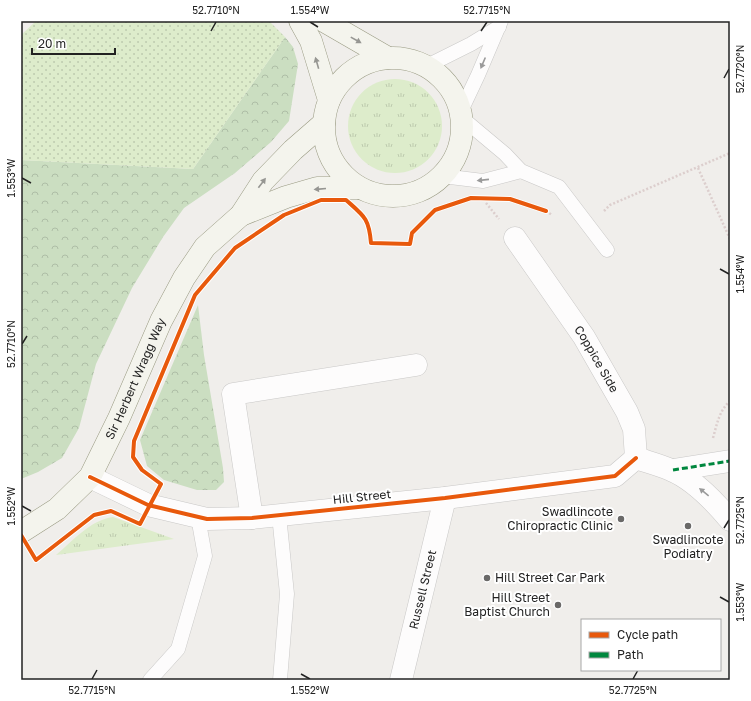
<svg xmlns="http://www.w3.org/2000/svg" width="751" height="701" viewBox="0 0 751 701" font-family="'Golos Text',sans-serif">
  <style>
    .grass { fill: url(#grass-tufts) }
    .forest { fill: url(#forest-crowns) }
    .garden { fill: url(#garden-dots) }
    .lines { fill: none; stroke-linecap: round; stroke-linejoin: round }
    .lane-casing { stroke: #c9c8c7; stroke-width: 15 }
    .street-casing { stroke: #c9c8c7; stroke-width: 23 }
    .secondary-casing { stroke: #999a82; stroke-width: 23 }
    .path { stroke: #dccecd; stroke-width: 2.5; stroke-dasharray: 2 2; stroke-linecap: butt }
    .lane { stroke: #fdfcfc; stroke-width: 14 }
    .street { stroke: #fdfcfc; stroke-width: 22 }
    .secondary { stroke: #f4f4ed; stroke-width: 22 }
    .quiet { stroke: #00873e; stroke-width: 3; stroke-dasharray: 6 3; stroke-linecap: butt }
    .cycleway-casing { stroke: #fff; stroke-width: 6 }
    .cycleway { stroke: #e8590c; stroke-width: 4 }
    .oneway { fill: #969692 }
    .oneway2 { fill: #9a9a9a }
    .ticks { fill: none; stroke: #222; stroke-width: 1.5 }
    .poi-dot { fill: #6a6968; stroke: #fff; stroke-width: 1.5 }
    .labels { text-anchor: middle; stroke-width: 4; stroke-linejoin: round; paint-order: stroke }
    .street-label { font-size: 12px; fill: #222; stroke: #fff }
    .poi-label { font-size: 12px; fill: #222; stroke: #fff; text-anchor: end }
    .neatline { fill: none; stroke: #222; stroke-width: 1.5 }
    .ticks-label { font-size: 10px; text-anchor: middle; fill: #222 }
  </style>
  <defs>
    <pattern id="grass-tufts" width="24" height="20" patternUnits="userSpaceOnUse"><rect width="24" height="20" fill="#ddeccb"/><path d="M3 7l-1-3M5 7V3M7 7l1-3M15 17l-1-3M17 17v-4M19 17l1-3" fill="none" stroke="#bdcaae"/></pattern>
    <pattern id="forest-crowns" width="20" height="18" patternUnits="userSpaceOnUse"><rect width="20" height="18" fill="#cbdec1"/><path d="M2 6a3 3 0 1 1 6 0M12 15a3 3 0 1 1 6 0" fill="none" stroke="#aebea6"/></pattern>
    <pattern id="garden-dots" width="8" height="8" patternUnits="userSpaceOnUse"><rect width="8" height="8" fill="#ddeccb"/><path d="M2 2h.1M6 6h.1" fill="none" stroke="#bdcaae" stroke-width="1.8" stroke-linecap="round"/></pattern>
  </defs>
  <rect width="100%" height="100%" fill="#f0eeeb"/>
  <g class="grass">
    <circle cx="395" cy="126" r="47"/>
    <path d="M 113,517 L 174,539 L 56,555 C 73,541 90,520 113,517 Z"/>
  </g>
  <g class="forest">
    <path d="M 285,37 L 293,47 L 298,64 L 289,121 L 271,142 L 235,173 L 184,208 L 163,237 L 132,288 L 96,364 L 79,428 L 62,458 L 38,472 L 21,479 L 21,160 L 193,169 Z"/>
    <path d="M 198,305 L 204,355 L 223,468 L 224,482 L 216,490 L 197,490 L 164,480 L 147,466 L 140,440 Z"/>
  </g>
  <path class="garden" d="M 36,21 L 269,21 L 285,37 L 193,169 L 21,160 L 21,35 Z"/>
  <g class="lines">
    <g class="lane-casing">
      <g id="lane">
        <path d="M 427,66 L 471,44 L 499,27"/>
        <path d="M 461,111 L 478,75 L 501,21"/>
        <path d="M 462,118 L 505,154 L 521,171 L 559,187 L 607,250"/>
        <path d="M 442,176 L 483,181 L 521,171"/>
        <path d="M 279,515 L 287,594 L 280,680"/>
        <path d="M 150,680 L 178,649 L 205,556 L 198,517"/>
      </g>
    </g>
    <g class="street-casing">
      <g id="street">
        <path id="s1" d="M 515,238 L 584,337 L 627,412 L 634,429 L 636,458 C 648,462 660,465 671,470 C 693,479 715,502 730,520"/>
        <path d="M 673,470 L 730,461"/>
        <path d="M 90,477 L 148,505 L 207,519 L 252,518 L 445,498 L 615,476 L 636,458"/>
        <path d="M 252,518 L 233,394 L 416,365"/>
        <path id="s2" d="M 401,680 L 445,498"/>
      </g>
    </g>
    <g class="secondary-casing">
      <g id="secondary">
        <path d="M 300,21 L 311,41 L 329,100"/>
        <path d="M 324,21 L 388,58"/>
        <circle cx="393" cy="127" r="69"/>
        <path d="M 241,215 L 286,197 L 317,188 L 359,188"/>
        <path id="s3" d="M 21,532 L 57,509 L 90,477 L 119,418 L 161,321 L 184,278 L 205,247 L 241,215 L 263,181 L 293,150 L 324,123"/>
      </g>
    </g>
    <g class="path">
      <path d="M 698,168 L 730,239"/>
      <path d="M 486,203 L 499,219"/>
      <path d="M 546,211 L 552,215"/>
      <path d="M 604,211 L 610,205 L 730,153"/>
      <path d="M 713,438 C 717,424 719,411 730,401"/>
    </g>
    <use href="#lane" class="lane"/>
    <use href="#street" class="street"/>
    <use href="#secondary" class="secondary"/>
    <path class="quiet" d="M 673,470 L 730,461"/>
    <g class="cycleway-casing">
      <g id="cycleway">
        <path d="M 90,477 L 148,505 L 207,519 L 252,518 L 445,498 L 615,476 L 636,458"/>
        <path d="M 21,535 L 36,560 L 94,515 L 111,511 L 140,524 L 161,484 L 142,470 L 133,457 L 134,441 L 195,295 L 235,248 L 284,215 L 321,200 L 346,200 C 364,216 369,218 371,243 L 410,244 L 412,233 L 435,210 L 471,198 L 510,199 L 546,211"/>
      </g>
    </g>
    <use href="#cycleway" class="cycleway"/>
  </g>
  <defs><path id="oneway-solid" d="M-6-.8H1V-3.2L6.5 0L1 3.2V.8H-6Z"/></defs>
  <g class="oneway">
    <use href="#oneway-solid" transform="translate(356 40) rotate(29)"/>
    <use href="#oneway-solid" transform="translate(317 63) rotate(-106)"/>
    <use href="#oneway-solid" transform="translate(262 183) rotate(-53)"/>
    <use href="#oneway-solid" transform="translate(320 189) rotate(175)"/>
  </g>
  <g class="oneway2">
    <use href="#oneway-solid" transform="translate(483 63) rotate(113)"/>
    <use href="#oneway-solid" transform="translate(483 180) rotate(174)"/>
    <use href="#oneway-solid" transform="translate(704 492) rotate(-141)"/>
  </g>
  <path class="ticks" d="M 310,22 L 318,27M 211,31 L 216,22M 481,31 L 487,22M 724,78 L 729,69M 22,178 L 31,183M 720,269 L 729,274M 22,344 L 27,336M 22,506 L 31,511M 724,528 L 729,520M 720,597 L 729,602M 301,674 L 310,679M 92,679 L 97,670M 633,679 L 638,670"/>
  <g class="poi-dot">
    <circle cx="621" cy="519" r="4"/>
    <circle cx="688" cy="526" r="4"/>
    <circle cx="487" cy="578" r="4"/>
    <circle cx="558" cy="605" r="4"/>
  </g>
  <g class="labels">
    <g class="street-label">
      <text dy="4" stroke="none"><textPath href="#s1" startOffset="146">Coppice Side</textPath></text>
      <text dy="4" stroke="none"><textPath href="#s3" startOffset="197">Sir Herbert Wragg Way</textPath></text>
      <text transform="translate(362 497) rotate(-6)" y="4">Hill Street</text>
      <text dy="4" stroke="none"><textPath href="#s2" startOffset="93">Russell Street</textPath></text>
    </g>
    <g class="poi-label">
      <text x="613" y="516">Swadlincote<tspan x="613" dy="14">Chiropractic Clinic</tspan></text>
      <text x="688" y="544" text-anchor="middle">Swadlincote<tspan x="688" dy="14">Podiatry</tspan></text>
      <text x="495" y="582" text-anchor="start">Hill Street Car Park</text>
      <text x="550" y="602">Hill Street<tspan x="550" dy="14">Baptist Church</tspan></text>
    </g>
  </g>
  <rect width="751" height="701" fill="none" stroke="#ffffff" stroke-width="44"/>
  <rect x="581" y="619" width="140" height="52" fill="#ffffff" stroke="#a7a7a7"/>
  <rect x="589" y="632" width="20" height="6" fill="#e8590c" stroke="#a7a7a7"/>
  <text x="617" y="639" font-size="12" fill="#222222">Cycle path</text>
  <rect x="589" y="652" width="20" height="6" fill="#00873e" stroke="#a7a7a7"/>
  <text x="617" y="659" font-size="12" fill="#222222">Path</text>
  <path d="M32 48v6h83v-6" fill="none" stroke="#222222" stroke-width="2"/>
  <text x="38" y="48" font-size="12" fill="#222222" stroke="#ffffff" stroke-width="3" paint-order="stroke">20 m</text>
  <rect x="22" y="22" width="707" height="657" class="neatline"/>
  <g class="ticks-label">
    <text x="216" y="14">52.7710°N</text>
    <text x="310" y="14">1.554°W</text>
    <text x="487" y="14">52.7715°N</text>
    <text transform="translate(740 69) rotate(-90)" y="4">52.7720°N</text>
    <text transform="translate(11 178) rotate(-90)" y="4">1.553°W</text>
    <text transform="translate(740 274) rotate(-90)" y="4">1.554°W</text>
    <text transform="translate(11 344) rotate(-90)" y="4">52.7710°N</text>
    <text transform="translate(11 506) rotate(-90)" y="4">1.552°W</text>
    <text transform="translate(740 520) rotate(-90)" y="4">52.7725°N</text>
    <text transform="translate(740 602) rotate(-90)" y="4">1.553°W</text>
    <text x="92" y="694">52.7715°N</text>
    <text x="310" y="694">1.552°W</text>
    <text x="633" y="694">52.7725°N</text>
  </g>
</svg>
